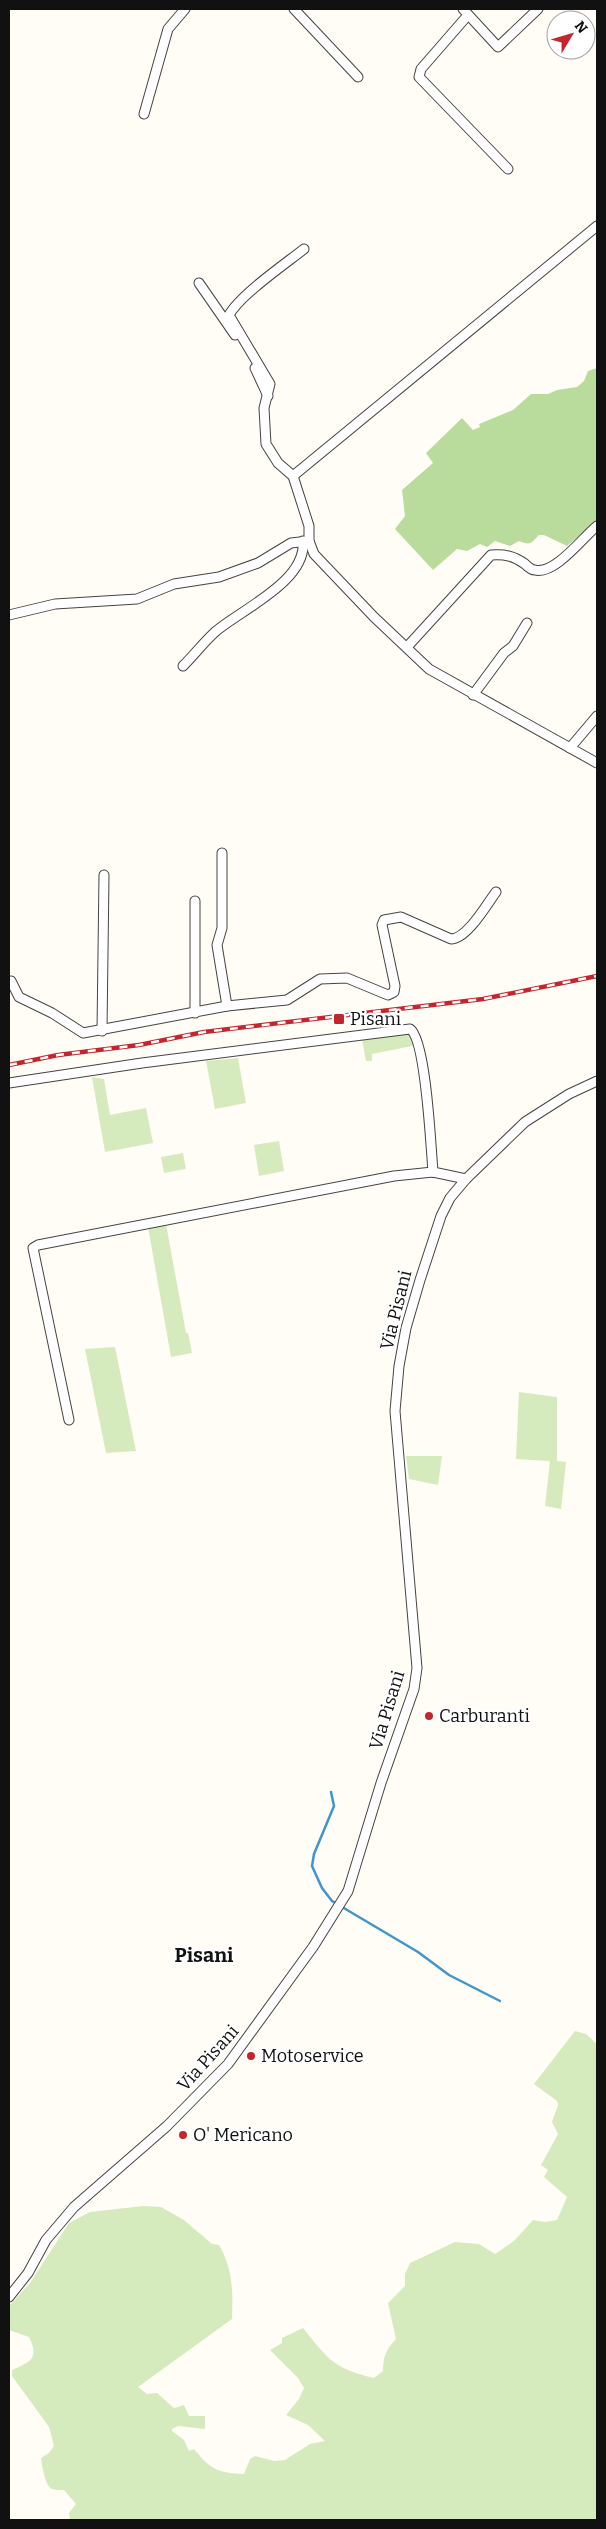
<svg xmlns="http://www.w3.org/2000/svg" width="606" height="2529" viewBox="0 0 606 2529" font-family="Bitter,serif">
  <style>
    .green { fill: #d5ebbd }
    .forest { fill: #b9dc9c }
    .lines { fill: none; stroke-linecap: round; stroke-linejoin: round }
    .stream { stroke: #3f96cf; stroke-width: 2.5 }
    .street-casing { stroke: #444; stroke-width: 11 }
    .street { stroke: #fff; stroke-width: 9 }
    .rail-casing { stroke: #c4262e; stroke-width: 4.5 }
    .rail { stroke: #fff; stroke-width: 2.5; stroke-dasharray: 8; stroke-linecap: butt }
    .poi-dot { fill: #c4262e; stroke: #fff; stroke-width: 2 }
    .labels { text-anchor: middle; stroke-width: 5; stroke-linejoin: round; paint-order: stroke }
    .poi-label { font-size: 18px; fill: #111; stroke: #fff; text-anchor: start }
    .street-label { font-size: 18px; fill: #111; stroke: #fff }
    .quarter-label { font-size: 20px; font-weight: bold; fill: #111; stroke: #fff }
  </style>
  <rect width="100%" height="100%" fill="#fffdf5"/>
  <g class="green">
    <path d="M 408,1030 L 417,1045 L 372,1054 L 372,1061 L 366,1061 L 362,1039 Z"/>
    <path d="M 238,1058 L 246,1103 L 215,1109 L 206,1061 Z"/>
    <path d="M 92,1077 L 104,1079 L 110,1115 L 146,1108 L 153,1143 L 105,1152 Z"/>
    <path d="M 279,1141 L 284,1171 L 259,1176 L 254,1145 Z"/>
    <path d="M 183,1153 L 186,1169 L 164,1173 L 161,1157 Z"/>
    <path d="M 166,1224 L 186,1333 L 188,1333 L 192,1353 L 171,1357 L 148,1227 Z"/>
    <path d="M 115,1347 L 136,1451 L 106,1453 L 85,1349 Z"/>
    <path d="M 519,1392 L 557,1397 L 557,1461 L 566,1462 L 561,1509 L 545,1506 L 550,1461 L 516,1459 Z"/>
    <path d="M 406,1456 L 442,1456 L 438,1485 L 409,1479 Z"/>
    <path d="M 575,2031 L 586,2034 L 597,2044 L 597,2520 L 70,2520 L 69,2513 L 76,2504 L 64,2490 C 61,2490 55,2490 52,2489 C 45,2486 42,2465 41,2458 L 49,2453 L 54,2446 L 49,2427 L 12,2376 L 12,2370 C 30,2362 40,2359 29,2337 L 9,2330 L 9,2306 L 30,2283 L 69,2223 L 90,2212 L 143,2206 L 161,2207 L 184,2220 L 212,2244 L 219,2245 C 233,2269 233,2292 232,2319 L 138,2387 L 147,2394 L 157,2393 L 174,2408 L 184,2405 L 189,2416 L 205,2416 L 205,2429 L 178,2426 L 172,2429 L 172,2431 L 184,2440 L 189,2451 L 194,2449 C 210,2469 218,2473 244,2474 L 250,2459 L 255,2456 L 274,2461 L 285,2460 L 310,2444 L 325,2441 L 308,2425 L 286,2415 L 299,2399 L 304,2388 L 298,2378 L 270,2350 L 282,2343 L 282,2338 L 303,2328 C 329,2360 333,2368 374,2378 L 383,2371 C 383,2357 386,2349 396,2339 L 388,2303 L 405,2286 L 405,2274 L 410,2263 L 455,2242 L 479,2244 L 495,2254 L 514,2241 L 533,2220 L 545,2222 L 557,2220 L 567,2197 L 544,2177 L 548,2170 L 541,2165 L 558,2134 L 552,2122 L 558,2105 L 557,2101 L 534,2084 Z"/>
  </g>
  <path class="forest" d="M 597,368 L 597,521 L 567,546 L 544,535 L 539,535 C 531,543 531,546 519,541 L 510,546 L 495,541 L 487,547 L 480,544 L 467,551 L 457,549 L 433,570 L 395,529 L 405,516 L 402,490 L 433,463 L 426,453 L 462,418 L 473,430 L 480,427 L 479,424 L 513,410 L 531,394 L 548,394 L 557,390 L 577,387 L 584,381 L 588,371 Z"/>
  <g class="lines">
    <path class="stream" d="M 331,1792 L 334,1806 L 314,1854 L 312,1866 L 322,1888 L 332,1901 L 418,1952 L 449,1975 L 500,2001"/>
    <g class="street-casing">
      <g id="street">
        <path d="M 294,9 L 358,77"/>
        <path d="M 463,9 L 498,47 L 538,9"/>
        <path d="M 468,15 L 421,69 L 419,77 L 508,169"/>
        <path d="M 144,114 L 168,29 L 185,9"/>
        <path d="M 304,249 C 285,264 240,295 229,315 L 270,384 L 264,408 L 266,444 L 278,463 L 293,476 L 309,526 L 309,541 L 314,554 L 374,617 L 429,669 L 597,763"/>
        <path d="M 199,283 L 235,335"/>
        <path d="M 255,368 L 268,396"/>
        <path d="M 293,476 L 597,226"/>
        <path d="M 9,615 L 55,604 L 137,599 L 174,584 L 219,577 L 258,563 L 291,543 L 309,541"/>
        <path d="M 407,647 L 491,555 C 505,554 514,556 525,564 C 527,566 531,570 535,570 C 555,575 583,537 597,526"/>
        <path d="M 183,666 C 194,655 204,642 215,632 C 242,609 307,581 303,541"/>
        <path d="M 473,695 L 504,653 L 513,646 L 527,623"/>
        <path d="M 570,748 L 597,716"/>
        <path d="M 222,853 L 222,928 L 217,945 L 227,1006"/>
        <path d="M 9,981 L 11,981 L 19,997 L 52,1013 L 83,1033 L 227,1006 L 287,1000 L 320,979 L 347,978 L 388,995 L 394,992 L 395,986 L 382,925 L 384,920 L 401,917 L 451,939 C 467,939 487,904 496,892"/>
        <path d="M 195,1013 L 195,901"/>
        <path d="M 102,1031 L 104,875"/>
        <path d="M 9,1083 L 142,1063 L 410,1029 C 426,1039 431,1149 433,1172 L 466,1179"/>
        <path d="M 69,1420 L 33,1248 L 38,1245 L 394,1176 L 433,1172"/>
        <path d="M 9,2297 L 28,2273 L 46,2240 L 74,2207 L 167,2126 L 228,2064 L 313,1947 L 348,1891 L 381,1783 L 414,1689 L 417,1668 L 395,1411 L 399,1366 L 406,1328 L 420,1280 L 441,1216 L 450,1198 L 466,1179 L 525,1122 L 569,1094 L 597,1081"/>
      </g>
    </g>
    <use href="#street" class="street"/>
    <g class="rail-casing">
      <path id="rail" d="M 9,1065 L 58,1055 L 139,1045 L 204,1032 L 483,999 L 597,976"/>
    </g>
    <use href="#rail" class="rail"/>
  </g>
  <g class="poi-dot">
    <rect x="333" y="1013" width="12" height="12" rx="2.5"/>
    <circle cx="429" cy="1716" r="5"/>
    <circle cx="251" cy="2056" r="5"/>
    <circle cx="183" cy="2135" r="5"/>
  </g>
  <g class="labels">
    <g class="poi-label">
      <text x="350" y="1025">Pisani</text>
      <text x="439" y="1722">Carburanti</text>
      <text x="261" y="2062">Motoservice</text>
      <text x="193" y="2141">O' Mericano</text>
    </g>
    <g class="street-label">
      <text transform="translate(396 1310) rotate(-76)" y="6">Via Pisani</text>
      <text transform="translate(387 1710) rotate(-73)" y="6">Via Pisani</text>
      <text transform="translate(208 2058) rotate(-48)" y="6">Via Pisani</text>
    </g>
    <g class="quarter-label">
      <text x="204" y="1962">Pisani</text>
    </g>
  </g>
  <rect width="606" height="2529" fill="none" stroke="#111111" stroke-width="20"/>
  <g transform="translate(571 35) rotate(52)"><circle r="24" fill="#ffffff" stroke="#a0a0a0"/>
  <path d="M0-4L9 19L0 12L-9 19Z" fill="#c4262e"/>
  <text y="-8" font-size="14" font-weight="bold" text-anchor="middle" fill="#111111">N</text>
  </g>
</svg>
